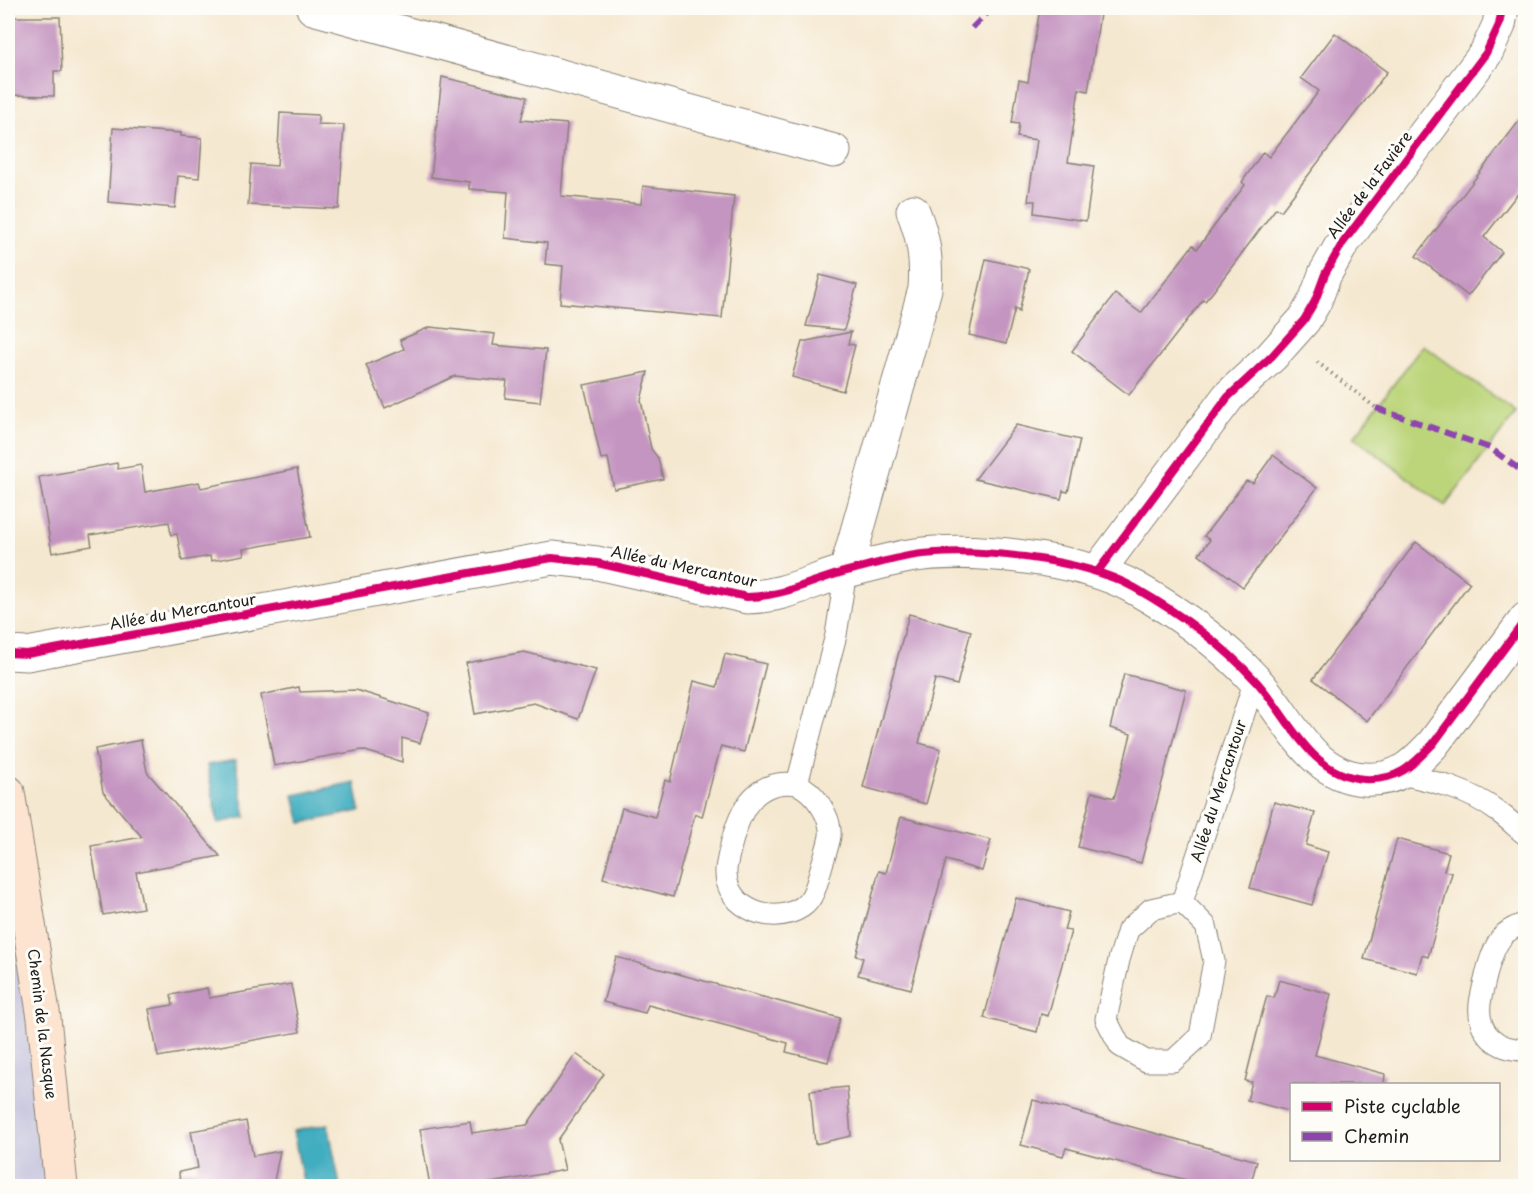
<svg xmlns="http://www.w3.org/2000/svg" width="1533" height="1194" viewBox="0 0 1533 1194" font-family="'Playpen Sans',sans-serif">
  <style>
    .industrial { fill: #c3c1db }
    .green { fill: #bcd57a; stroke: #6c784b; stroke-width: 1.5 }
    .water { fill: #41adc0; stroke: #2e646e; stroke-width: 1.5 }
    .building { fill: #c595c1 }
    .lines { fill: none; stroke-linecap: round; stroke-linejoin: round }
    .lane-casing { stroke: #888276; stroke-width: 23 }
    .street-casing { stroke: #888276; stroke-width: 35 }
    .secondary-casing { stroke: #888276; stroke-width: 35 }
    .path { stroke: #888276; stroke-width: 4; stroke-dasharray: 1.5 4.5; stroke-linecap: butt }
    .lane { stroke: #fff; stroke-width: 21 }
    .street { stroke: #fff; stroke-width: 33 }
    .secondary { stroke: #fde4d0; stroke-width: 33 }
    .quiet { stroke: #8e44ad; stroke-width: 6; stroke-dasharray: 12 6; stroke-linecap: butt }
    .cycleway-casing { stroke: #fdfcf7; stroke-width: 11 }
    .cycleway { stroke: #d6006c; stroke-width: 8 }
    .labels { text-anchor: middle; stroke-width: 6; stroke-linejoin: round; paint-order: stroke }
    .street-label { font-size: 15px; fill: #1c1c1c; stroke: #fdfcf7 }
  </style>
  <rect width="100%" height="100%" fill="#fdfcf7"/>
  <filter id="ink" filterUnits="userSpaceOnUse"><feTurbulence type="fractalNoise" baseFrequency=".0167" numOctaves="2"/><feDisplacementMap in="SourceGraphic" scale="12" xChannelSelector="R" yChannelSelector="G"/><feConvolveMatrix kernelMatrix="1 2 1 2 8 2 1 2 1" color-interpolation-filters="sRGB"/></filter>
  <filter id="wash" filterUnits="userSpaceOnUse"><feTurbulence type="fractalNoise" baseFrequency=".008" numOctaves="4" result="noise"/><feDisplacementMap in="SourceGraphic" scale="24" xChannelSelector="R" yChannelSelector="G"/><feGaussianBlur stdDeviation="1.35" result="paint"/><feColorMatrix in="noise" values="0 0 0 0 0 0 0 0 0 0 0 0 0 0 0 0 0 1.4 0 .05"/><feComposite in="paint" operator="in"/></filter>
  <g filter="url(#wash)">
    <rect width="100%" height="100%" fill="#f5e8d0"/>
    <path class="industrial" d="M 8,874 L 61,1186 L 8,1186 Z"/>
    <path class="green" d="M 1423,345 L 1516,413 L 1445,506 L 1354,437 Z"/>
    <g class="water">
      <path d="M 235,760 L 246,817 L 218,823 L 207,765 Z"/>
      <path d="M 355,782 L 360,811 L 301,823 L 294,795 Z"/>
      <path d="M 328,1124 L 340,1186 L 304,1186 L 293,1131 Z"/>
    </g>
    <g id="blocks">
      <g class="building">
        <path d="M 1040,8 L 1101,8 L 1088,91 L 1079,89 L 1068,162 L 1094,166 L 1086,221 L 1034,213 L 1035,201 L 1028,201 L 1037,140 L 1017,137 L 1019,124 L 1012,123 L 1019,80 L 1028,82 Z"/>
        <path d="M 8,17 L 60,17 L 62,71 L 54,71 L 54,96 L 8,95 Z"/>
        <path d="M 1335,33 L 1387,72 L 1281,211 L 1276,208 L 1212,293 L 1205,301 L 1203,300 L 1129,395 L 1072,351 L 1115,294 L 1141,313 L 1193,245 L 1197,249 L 1245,185 L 1242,182 L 1263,152 L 1269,157 L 1319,91 L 1301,78 Z"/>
        <path d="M 442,77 L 527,97 L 521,120 L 567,124 L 561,196 L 641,204 L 643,186 L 734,196 L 722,318 L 560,303 L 563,266 L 545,264 L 547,243 L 505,238 L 508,192 L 469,189 L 469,182 L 431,177 Z"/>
        <path d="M 1526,112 L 1526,183 L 1484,237 L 1502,252 L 1468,296 L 1416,256 Z"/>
        <path d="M 280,113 L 318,115 L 318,124 L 344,125 L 339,209 L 248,205 L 251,164 L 277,166 Z"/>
        <path d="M 113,128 L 181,133 L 181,136 L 202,138 L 199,178 L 178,176 L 175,208 L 108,202 Z"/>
        <path d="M 986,259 L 1029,269 L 1019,312 L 1015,308 L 1006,344 L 969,335 Z"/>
        <path d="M 820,275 L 857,285 L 844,330 L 806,326 Z"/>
        <path d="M 430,327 L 495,334 L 493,345 L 546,350 L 540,402 L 505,398 L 507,381 L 455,376 L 385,408 L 366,365 L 404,349 L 400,340 Z"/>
        <path d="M 851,332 L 848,344 L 855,345 L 843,391 L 792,377 L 802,342 Z"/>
        <path d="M 648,372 L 641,400 L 651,449 L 658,458 L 663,479 L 614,489 L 608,458 L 601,459 L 584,385 Z"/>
        <path d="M 1016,425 L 1080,440 L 1068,492 L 1063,491 L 1061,499 L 975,479 Z"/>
        <path d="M 1273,455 L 1317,488 L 1243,587 L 1199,554 L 1210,540 L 1204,536 L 1246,481 L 1253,483 Z"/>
        <path d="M 117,463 L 118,469 L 141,465 L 145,492 L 199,482 L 201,488 L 297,469 L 310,537 L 243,549 L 244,555 L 211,561 L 210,556 L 182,561 L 177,534 L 171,535 L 169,522 L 90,535 L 92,546 L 52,553 L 39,477 Z"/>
        <path d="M 1416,542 L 1470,583 L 1367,721 L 1313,679 Z"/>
        <path d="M 909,614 L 971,631 L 957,685 L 935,679 L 919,743 L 941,749 L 926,804 L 863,787 Z"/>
        <path d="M 524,652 L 596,670 L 578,719 L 534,703 L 475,714 L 466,663 Z"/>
        <path d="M 725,654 L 766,664 L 744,752 L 721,746 L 702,817 L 695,814 L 673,897 L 603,878 L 622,808 L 655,817 L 665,780 L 670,782 L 694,681 L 717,687 Z"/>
        <path d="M 1124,674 L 1186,690 L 1141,863 L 1078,847 L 1092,792 L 1114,798 L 1123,766 L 1131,734 L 1110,728 Z"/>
        <path d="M 299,687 L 300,692 L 356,690 L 429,713 L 420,743 L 402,738 L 402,762 L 362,750 L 274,766 L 261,695 Z"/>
        <path d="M 141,740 L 147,772 L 220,856 L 136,872 L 143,908 L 103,915 L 91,846 L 142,837 L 103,792 L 95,749 Z"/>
        <path d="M 1274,802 L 1315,813 L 1306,845 L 1328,852 L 1312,905 L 1250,888 Z"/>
        <path d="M 901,817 L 991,840 L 982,871 L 946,860 L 911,989 L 858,975 L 863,958 L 856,956 L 879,871 L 886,873 Z"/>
        <path d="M 1397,839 L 1449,853 L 1444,871 L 1452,873 L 1428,957 L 1422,955 L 1417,973 L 1364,959 Z"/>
        <path d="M 1016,898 L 1069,912 L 1064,930 L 1071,931 L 1048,1016 L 1041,1014 L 1037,1032 L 984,1018 Z"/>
        <path d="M 616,957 L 840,1018 L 828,1062 L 786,1052 L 788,1043 L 735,1028 L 648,1005 L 645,1013 L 603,1002 Z"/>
        <path d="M 1279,980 L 1331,994 L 1315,1055 L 1385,1074 L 1384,1084 L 1292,1084 L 1292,1112 L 1247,1100 L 1252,1082 L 1245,1081 L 1261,1017 L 1267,996 L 1274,998 Z"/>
        <path d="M 291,984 L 300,1032 L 158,1057 L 149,1009 L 173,1005 L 171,995 L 207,988 L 209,998 Z"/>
        <path d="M 576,1054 L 604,1074 L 558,1140 L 565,1170 L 474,1186 L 430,1186 L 420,1129 L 470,1121 L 472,1133 L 527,1125 Z"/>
        <path d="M 847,1087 L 851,1136 L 815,1144 L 810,1091 Z"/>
        <path d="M 1033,1100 L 1257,1161 L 1250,1186 L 1209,1186 L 1066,1148 L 1063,1156 L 1021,1145 Z"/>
        <path d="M 246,1121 L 253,1156 L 280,1151 L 273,1186 L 180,1186 L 179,1172 L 198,1168 L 191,1131 Z"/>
      </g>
    </g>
  </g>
  <g filter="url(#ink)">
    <use href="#blocks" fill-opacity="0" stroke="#888276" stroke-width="1.5"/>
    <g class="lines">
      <g class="lane-casing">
        <g id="lane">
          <path d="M 1401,774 C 1434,781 1469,790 1497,811 C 1507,818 1516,827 1526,835"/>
          <path d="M 797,784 C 814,791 832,817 830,836 C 828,848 823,860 820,872 C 817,884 813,900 802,907 C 769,929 718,904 727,863 C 735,824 747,777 797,784 L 836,635 L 846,571"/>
          <path d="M 1182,902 L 1206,926 L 1214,961 L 1200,1036 L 1173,1061 L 1146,1061 L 1120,1046 L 1106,1019 L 1119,960 L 1128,930 L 1151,909 L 1182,902 L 1255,680"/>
          <path d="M 1526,923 C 1517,926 1507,930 1502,937 C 1493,948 1489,963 1486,976 C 1484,985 1481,995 1480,1004 C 1477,1034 1497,1050 1526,1050"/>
        </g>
      </g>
      <g class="street-casing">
        <g id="street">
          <path d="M 313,8 L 834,151"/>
          <path d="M 846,571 L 925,289 C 927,261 924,238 913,211"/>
          <path d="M 1098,571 L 1228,397 L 1272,356 L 1304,320 L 1315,301 L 1325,274 L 1342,244 L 1486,53 L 1499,25 L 1502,8"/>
          <path d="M 8,653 L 27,654 L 552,558 L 597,563 L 747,597 C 783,597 813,580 847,571 C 867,566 888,560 909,556 C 969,546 1082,558 1135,588 C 1177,612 1221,643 1254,679 C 1288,714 1308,775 1364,779 C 1398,781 1412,766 1433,744 L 1526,619"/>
        </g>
      </g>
      <g class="secondary-casing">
        <path id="secondary" d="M 8,792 L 44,1018 L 61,1186"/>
      </g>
      <path class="path" d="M 1317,362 L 1376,408"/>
      <use href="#lane" class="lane"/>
      <use href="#street" class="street"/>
      <use href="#secondary" class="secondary"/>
      <g class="quiet">
        <path d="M 972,28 L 992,8"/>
        <path d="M 1376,408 L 1490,448 L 1526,474"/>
      </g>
      <g class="cycleway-casing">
        <g id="cycleway">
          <path d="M 1098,571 L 1228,397 L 1272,356 L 1304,320 L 1315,301 L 1325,274 L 1342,244 L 1486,53 L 1499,25 L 1502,8"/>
          <path d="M 8,653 L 27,654 L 552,558 L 597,563 L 747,597 C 783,597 813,580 847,571 C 867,566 888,560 909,556 C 969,546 1082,558 1135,588 C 1177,612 1221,643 1254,679 C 1288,714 1308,775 1364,779 C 1398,781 1412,766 1433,744 L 1526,619"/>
        </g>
      </g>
      <use href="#cycleway" class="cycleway"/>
    </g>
  </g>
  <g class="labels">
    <g class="street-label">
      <text transform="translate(1370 185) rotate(-53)" y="5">Allée de la Favière</text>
      <text transform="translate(684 567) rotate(12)" y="5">Allée du Mercantour</text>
      <text transform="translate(183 612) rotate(-10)" y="5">Allée du Mercantour</text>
      <text transform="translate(1219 791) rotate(-72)" y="5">Allée du Mercantour</text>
      <text transform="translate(42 1024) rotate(83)" y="5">Chemin de la Nasque</text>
    </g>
  </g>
  <rect width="1533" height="1194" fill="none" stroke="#fdfcf7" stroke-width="30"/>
  <rect x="1290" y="1083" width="210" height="78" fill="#fdfcf7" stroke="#a3a29f" stroke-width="1.5"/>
  <rect x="1302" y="1102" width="30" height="9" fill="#d6006c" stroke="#a3a29f" stroke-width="1.5"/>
  <text x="1344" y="1113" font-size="18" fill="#1c1c1c">Piste cyclable</text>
  <rect x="1302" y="1132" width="30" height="9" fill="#8e44ad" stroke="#a3a29f" stroke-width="1.5"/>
  <text x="1344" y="1143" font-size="18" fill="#1c1c1c">Chemin</text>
</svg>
